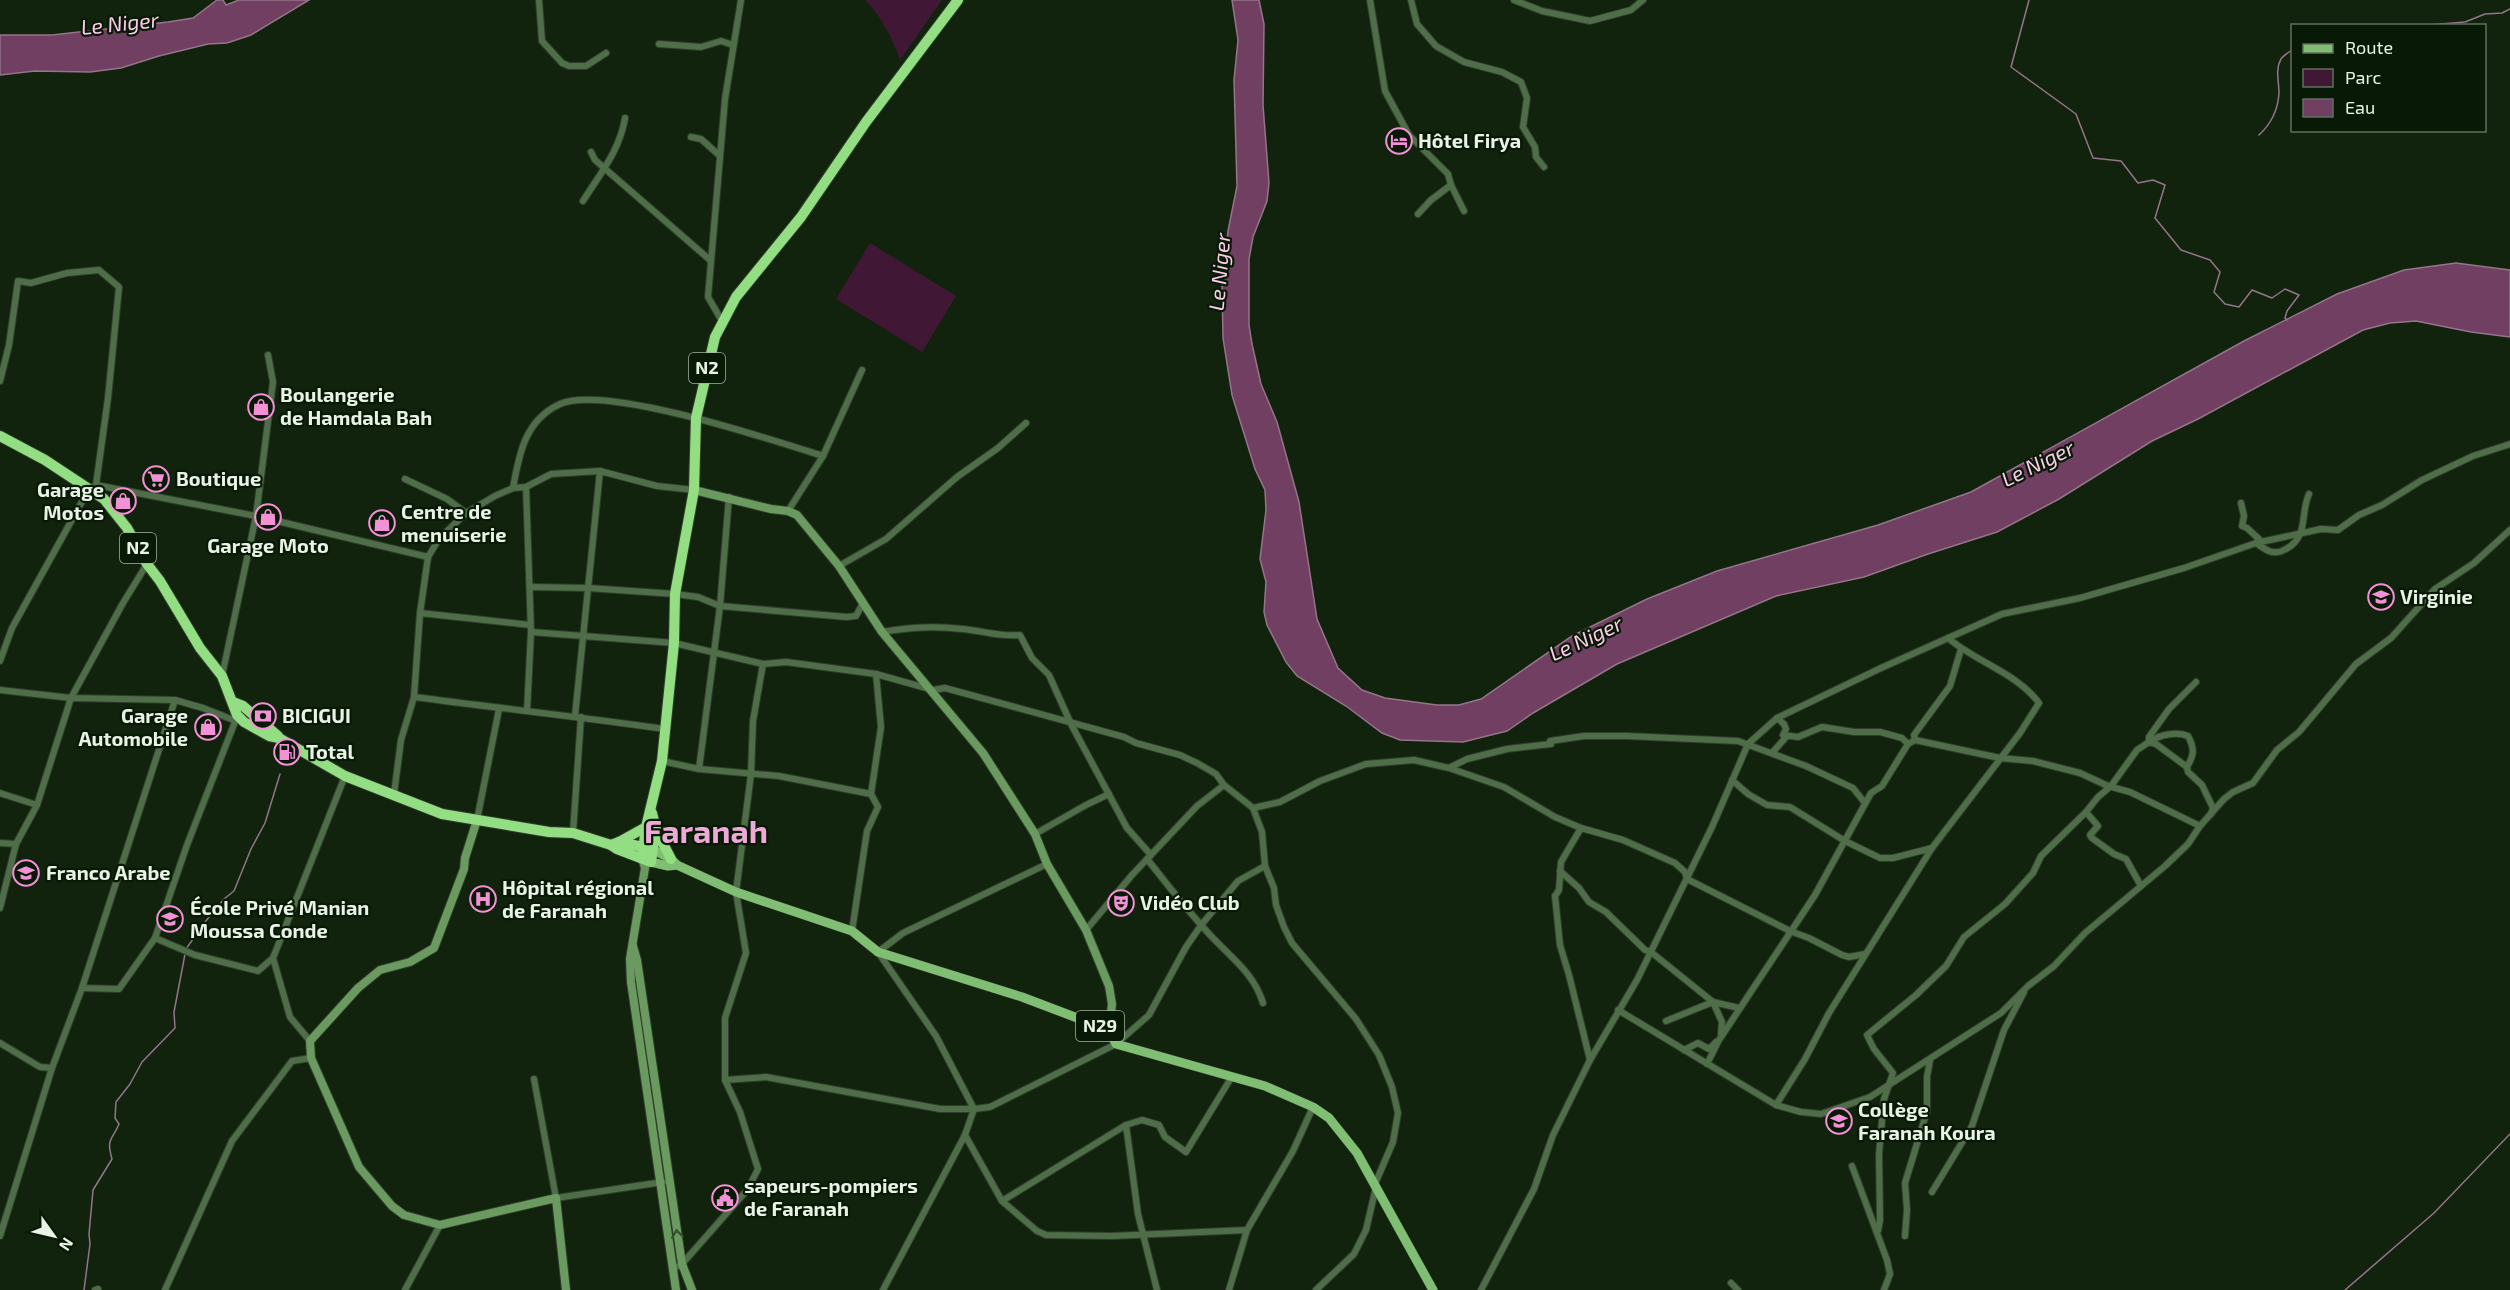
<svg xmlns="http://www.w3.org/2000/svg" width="2510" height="1290" viewBox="0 0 2510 1290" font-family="'Exo 2',sans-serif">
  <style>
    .built { fill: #172c12 }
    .green { fill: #411736 }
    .water { fill: #703f62; stroke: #947589; stroke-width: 1.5 }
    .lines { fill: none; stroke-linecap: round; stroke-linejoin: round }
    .stream { stroke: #947589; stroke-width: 1.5 }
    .street-casing { stroke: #2f3f2b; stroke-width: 8 }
    .secondary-casing { stroke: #2f3f2b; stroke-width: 10 }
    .primary-casing { stroke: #2f3f2b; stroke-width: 10 }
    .highway-casing { stroke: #2f3f2b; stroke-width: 12 }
    .street { stroke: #4f6d49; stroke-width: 6 }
    .secondary { stroke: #6b9a61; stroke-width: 8 }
    .primary { stroke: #80be73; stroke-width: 9 }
    .highway { stroke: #93de83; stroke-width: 10 }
    .oneway { stroke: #35532e }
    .labels { text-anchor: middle; stroke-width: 4.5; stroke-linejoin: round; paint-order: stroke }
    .shield { fill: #081905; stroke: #a5b2a2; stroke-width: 1.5 }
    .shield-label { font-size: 18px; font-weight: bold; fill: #e8f3e5 }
    .poi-label { font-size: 20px; font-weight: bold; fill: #e8f3e5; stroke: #081905; text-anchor: start }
    .water-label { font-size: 21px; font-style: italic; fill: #fcccec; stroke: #081905 }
    .town-label { font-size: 32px; font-weight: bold; fill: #eda9d8; stroke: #081905 }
  </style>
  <rect width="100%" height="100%" fill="#11220d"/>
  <path class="built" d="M 480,885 L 494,889 L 484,914 L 471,909 Z"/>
  <g class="green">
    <path d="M 865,0 L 942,0 L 900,60 C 892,38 881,16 865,0 Z"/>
    <path d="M 870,243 L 956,296 L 922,352 L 836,299 Z"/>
  </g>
  <g class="water">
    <path d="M 217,0 L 223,0 L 226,5 L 239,0 L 309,0 L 251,35 L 227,43 L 208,44 L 159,56 L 121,68 L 90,72 L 35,71 L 0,75 L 0,35 L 52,35 L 168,22 L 193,18 Z"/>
    <path d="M 1232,0 L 1259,0 L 1264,24 L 1263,105 L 1269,183 L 1267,201 L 1253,237 L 1249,259 L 1249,325 L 1252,344 L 1261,384 L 1277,422 L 1299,502 L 1317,619 L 1338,668 L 1362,690 L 1385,698 L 1437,705 L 1459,705 L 1481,699 L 1572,636 L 1647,599 L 1717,571 L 1878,525 L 1971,492 L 2244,341 L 2337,294 L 2404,270 L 2456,263 L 2510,270 L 2510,337 L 2471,332 L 2416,321 L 2390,323 L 2363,330 L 2198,419 L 2152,441 L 2059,499 L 1997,532 L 1928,554 L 1864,577 L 1776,596 L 1617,664 L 1533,713 L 1507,731 L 1463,742 L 1400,740 L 1382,733 L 1346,706 L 1297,676 L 1286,662 L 1267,625 L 1264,612 L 1266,582 L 1260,559 L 1266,510 L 1265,490 L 1255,469 L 1232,395 L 1223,338 L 1222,285 L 1228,231 L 1237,186 L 1234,80 L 1238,40 Z"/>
  </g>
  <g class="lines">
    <g class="stream">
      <path d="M 2029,0 L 2011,67 L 2076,114 L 2093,158 L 2121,161 L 2138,183 L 2153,180 L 2165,185 L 2155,218 L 2181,250 L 2210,260 L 2220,272 L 2214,292 L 2225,304 L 2239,307 L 2252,290 L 2272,298 L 2285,289 L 2299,295 L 2287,311 L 2285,318 L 2287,320"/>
      <path d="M 2417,26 L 2465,22 L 2485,14 L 2502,13 L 2510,9"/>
      <path d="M 2259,135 C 2271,124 2278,110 2279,93 C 2279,82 2275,69 2281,59 C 2283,56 2289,52 2292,50"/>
      <path d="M 186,949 L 205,922 L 224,899 L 234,891 L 251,849 L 265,823 L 280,774"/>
      <path d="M 84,1290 L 90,1244 L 89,1234 L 93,1190 L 112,1159 C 106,1138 112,1141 119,1124 L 115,1118 L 116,1102 L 130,1084 L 142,1062 L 175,1028 L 174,1012 L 185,954"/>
      <path d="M 2345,1290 L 2434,1213 L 2510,1134"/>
    </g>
    <g class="street-casing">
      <g id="street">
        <path d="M 539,0 L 542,41 L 562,63 L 569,66 L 586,66 L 606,53"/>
        <path d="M 1370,0 L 1385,91 L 1409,135 L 1448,174 L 1451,185 L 1464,211"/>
        <path d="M 1411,0 L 1417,24 L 1436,46 L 1464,62 L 1502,72 L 1521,82 L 1527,98 L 1523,127 L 1535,147 L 1536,157 L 1544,167"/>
        <path d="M 1514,0 L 1542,11 L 1590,21 L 1631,10 L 1643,0"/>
        <path d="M 659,44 L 701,47 L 721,41 L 733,45"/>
        <path d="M 691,137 L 701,139 L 719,155"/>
        <path d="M 591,152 L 595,160 L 710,260"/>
        <path d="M 583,201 C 600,174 620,150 625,118"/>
        <path d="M 1418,214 L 1431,200 L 1451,185"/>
        <path d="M 722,321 L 708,297 L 725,99 L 741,0"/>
        <path d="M 0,381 L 9,345 L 18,281 L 31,283 L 67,273 L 99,270 L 119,287 L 108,398 L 96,485 L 89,489 L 12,628 L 0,661"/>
        <path d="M 405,479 L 447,499 L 466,513"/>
        <path d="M 96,485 L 256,516 L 428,557 L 439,539 L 466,513 L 495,496 L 513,488 L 526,487 L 551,474 L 600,471 L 657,486 L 694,490"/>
        <path d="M 526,487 L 531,632 L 527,711"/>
        <path d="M 513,488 C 519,454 525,420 560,404 C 605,384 772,440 823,456"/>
        <path d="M 2241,503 L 2244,516 L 2242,526 L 2247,528 L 2259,539 L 2256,543 C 2267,551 2274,556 2286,549 C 2309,537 2300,513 2309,494"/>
        <path d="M 788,511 L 823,456 L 862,370"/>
        <path d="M 839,566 L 886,539 L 957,477 L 998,448 L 1026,423"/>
        <path d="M 530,587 L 588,588 L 675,594 L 698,597 L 720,606 L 847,617 L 856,616 L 863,603"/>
        <path d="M 420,613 L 530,625"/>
        <path d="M 531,632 L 674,643 L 763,664 L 786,662 L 876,674 L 933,690 L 945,688 L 1124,737 L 1136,743 L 1180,755 L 1197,763 L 1216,774 L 1224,785 L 1253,808 L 1262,832 L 1265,866 L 1274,888 L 1276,905 L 1284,927 L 1292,943 L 1356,1019 L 1379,1055 L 1392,1087 L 1398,1113 L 1393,1142 L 1375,1184"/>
        <path d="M 882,632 C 912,627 934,626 963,629 C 984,631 998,637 1020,635 L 1032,658 L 1049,675 L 1071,724 L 1127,828 L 1151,855"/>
        <path d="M 222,676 L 256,516 L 273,382 L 268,355"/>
        <path d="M 0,690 L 71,698 L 175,700 L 203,708 L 236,721"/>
        <path d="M 414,697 C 498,708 581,717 665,729"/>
        <path d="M 575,716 L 600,471"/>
        <path d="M 1777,718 L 1784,724 L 1786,729 L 1783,735 L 1798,737 L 1822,727 L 1854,732 L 1880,732 L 1902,738 L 1908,744"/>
        <path d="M 1915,740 L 2000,758 L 2033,761 L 2080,773 L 2108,786 L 2130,792 L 2200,826"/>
        <path d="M 1772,753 L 1787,736"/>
        <path d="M 662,761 L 699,769 L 779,776 L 871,794 L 878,807 L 867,831 L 852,931"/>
        <path d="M 2187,767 C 2194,755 2195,749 2188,736 C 2176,731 2159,735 2149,742 L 2149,737 L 2169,709 L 2196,682"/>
        <path d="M 1449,768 L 1504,787 L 1555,817 L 1581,828 L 1623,840 L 1675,863 L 1685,872 L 1687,879 L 1790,931 L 1809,938 L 1842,955 L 1849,957 L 1865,954"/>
        <path d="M 699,769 L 720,606 L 729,497"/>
        <path d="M 1732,780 L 1748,794 L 1767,805 L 1790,807 L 1845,841 L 1880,858 L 1893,858 L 1932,848"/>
        <path d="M 0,793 L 37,805"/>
        <path d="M 394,794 L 401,740 L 414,697 L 420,613 L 428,557"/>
        <path d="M 871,794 L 881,727 L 876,674"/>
        <path d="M 1253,808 L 1280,802 L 1320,781 L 1366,764 L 1414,760 L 1449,768 L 1467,759 L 1507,749 L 1551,744 L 1550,741 L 1584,736 L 1627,736 L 1738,741 L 1806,766 L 1853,788 L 1865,803"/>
        <path d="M 2086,812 L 2098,826 L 2090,835 L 2092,838 L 2114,854 L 2126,859 L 2141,886"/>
        <path d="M 477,820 L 499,709"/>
        <path d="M 1581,828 L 1561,862 L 1559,890 L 1555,896 L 1560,945 L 1569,975 L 1590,1060"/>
        <path d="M 573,833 L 581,717"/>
        <path d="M 1035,834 L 1086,805 L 1109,794"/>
        <path d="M 0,843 L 16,844"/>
        <path d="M 1147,859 C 1168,885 1189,913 1213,938 C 1233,959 1254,974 1263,1003"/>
        <path d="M 1560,871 L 1579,888 L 1589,902 L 1606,912 L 1645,950 L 1651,952 L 1713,1002 L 1739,1008"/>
        <path d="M 0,908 L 16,844 L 37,805 L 71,698 L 123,603 L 147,564"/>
        <path d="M 1086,930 L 1132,875 L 1197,806 L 1224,785"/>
        <path d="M 155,938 L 195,955 L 258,971 L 273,958 L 345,776"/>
        <path d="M 273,958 L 290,1017 L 310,1041"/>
        <path d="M 82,988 L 119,989 L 155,938 L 187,845 L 238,714"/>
        <path d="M 1618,1010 L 1776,1105 L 1801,1112 L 1821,1114 L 1870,1097 L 2001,1013 L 2028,986 L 2054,966 L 2085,933 L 2165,866 L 2188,844 L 2200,826 L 2224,799 L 2233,792 L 2253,783 L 2277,750 L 2299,732 L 2356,664 L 2391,638 L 2435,589 L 2474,563 L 2510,530"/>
        <path d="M 1666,1021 L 1713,1002 L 1722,1022 L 1721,1033"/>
        <path d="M 0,1043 L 40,1067 L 52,1068"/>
        <path d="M 1684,1050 L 1698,1043 L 1709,1049 L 1716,1042"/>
        <path d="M 1707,1064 L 1719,1040 L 1815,895 L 1871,793 L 1882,786 L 1908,744 L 1915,740 L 1914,735 L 1950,686 L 1961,649"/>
        <path d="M 534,1079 L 556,1198 L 663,1182"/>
        <path d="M 725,1080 L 766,1077 L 940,1109 L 974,1109 L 990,1107 L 1116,1044 L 1149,1015 L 1186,947 L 1202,924 L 1238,881 L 1265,866"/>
        <path d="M 1776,1105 L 1805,1059 L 1829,1013 L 1932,848 L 2020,733 L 2039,703 C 2017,673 1976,662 1948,638"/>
        <path d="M 1126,1125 L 1142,1120 L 1159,1125 L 1165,1137 L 1186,1152 L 1231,1078"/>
        <path d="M 965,1135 L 1002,1201"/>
        <path d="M 1852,1166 L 1887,1260 L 1890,1274 L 1884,1290"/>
        <path d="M 1932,1192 L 1972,1126 L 2004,1030 L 2024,992"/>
        <path d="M 1878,1231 L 1880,1220 L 1879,1154 L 1884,1099 L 1893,1073 L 1874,1049 L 1867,1035 L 1916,995 L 1946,966 L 1964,937 L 2005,904 L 2033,873 L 2041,856 L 2086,812 L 2098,797 L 2111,786 L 2137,750 L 2149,742 L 2156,744 L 2187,767 L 2188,772 L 2202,785 L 2213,808 L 2211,814"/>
        <path d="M 0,1236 L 52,1068 L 82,988 L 175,700"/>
        <path d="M 1905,1236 L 1907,1210 L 1905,1183 L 1927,1111 L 1927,1077 L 1930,1060"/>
        <path d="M 673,1269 L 682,1264 L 748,1189 L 758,1169 L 740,1112 L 725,1080 L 725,1018 L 746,953 L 736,892 L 751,774 L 753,721 L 763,664"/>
        <path d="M 1731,1283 L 1738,1290"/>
        <path d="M 95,1290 L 98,1289"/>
        <path d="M 165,1290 L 232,1141 L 292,1061 L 311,1058"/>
        <path d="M 405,1290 L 440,1225"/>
        <path d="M 883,1290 L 965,1135 L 974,1109 L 936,1036 L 878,952 L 903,933 L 1047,864"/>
        <path d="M 1157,1290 L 1138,1214 L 1126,1125 L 1002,1201 L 1037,1231 L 1046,1235 L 1112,1236 L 1247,1230"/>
        <path d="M 1229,1290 L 1247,1230 L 1293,1151 L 1313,1107"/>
        <path d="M 1316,1290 L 1354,1254 L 1366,1230 L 1376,1187"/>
        <path d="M 1481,1290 L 1534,1189 L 1553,1135 L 1590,1060 L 1637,980 L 1712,827 L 1748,744 L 1777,718 L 1881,668 L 2002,614 L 2080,598 L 2184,568 L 2256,543 L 2321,529 L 2338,530 L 2359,515 L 2382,505 L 2422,480 L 2473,456 L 2510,444"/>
      </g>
    </g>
    <g class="secondary-casing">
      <g id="secondary">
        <path d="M 694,490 L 771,509 L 788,511 L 797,515 L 839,566 L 882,632 L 983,753 L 1035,834 L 1047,864 L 1086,930 L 1109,986 L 1112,1004 L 1109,1030"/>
        <path d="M 477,820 L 465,858 L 464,869 L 434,948 L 410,962 L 380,970 L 358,988 L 310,1041 L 311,1058 L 359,1167 L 392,1206 L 404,1215 L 440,1225 L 556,1198 L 566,1290"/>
        <path d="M 642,858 L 645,868 L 630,959 L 631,982 L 676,1290"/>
        <path d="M 633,946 L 637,960 L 682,1264 L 692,1290"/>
      </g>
    </g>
    <g class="primary-casing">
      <g id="primary">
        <path d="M 654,850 L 671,859 L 677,865 L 736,892 L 852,931 L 878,952 L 1022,997 L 1109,1030 L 1116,1044 L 1265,1086 L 1313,1107 L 1329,1118 L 1357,1153 L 1433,1290"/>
        <path d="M 651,862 L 668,866 L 677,865"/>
      </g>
    </g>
    <g class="highway-casing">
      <g id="highway">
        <path d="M 0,436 L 45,460 L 104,499 L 127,528 L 147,564 L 160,581 L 200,648 L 222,676 L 237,715 L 244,722 L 269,736 L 279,738 L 345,776 L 442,814 L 549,832 L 573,833 L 611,845 L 617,849 L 651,862 L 656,829 L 652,813"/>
        <path d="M 233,702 L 243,706 L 278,736"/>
        <path d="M 656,830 L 671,859"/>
        <path d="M 619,842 L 646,827"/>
        <path d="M 611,845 L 619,842 L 648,848"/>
        <path d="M 642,858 L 646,827 L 662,761 L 674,643 L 675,594 L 694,490 L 696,418 L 715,337 L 736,297 L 801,217 L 866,122 L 958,0"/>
      </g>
    </g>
    <use href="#street" class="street"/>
    <use href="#secondary" class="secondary"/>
    <use href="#primary" class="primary"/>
    <use href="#highway" class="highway"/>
  </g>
  <defs><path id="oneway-chevron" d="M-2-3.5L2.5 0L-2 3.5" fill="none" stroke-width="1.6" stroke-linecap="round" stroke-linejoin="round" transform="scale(1.5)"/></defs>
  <use class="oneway" href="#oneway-chevron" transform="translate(677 1234) rotate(-98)"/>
  <defs>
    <g id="hotel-ring" transform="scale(1.35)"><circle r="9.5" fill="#081905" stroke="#f391d6" stroke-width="1.5"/><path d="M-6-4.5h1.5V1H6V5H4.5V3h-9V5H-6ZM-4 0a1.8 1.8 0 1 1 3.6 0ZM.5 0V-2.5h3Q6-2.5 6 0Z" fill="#f391d6"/></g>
    <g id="shop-ring" transform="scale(1.35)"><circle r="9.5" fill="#081905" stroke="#f391d6" stroke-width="1.5"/><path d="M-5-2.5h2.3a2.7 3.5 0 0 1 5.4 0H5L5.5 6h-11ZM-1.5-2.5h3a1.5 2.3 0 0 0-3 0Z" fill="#f391d6"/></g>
    <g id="supermarket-ring" transform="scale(1.35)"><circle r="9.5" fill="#081905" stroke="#f391d6" stroke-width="1.5"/><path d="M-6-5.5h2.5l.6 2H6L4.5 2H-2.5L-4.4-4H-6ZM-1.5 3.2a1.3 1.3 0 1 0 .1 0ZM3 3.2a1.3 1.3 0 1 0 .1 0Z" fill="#f391d6"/></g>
    <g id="school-ring" transform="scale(1.35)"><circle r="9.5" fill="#081905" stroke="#f391d6" stroke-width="1.5"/><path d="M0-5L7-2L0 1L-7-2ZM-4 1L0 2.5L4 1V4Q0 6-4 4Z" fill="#f391d6"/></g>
    <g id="bank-ring" transform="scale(1.35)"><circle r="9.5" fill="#081905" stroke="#f391d6" stroke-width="1.5"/><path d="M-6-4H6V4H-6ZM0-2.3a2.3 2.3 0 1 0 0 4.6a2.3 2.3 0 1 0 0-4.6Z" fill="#f391d6"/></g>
    <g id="fuel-ring" transform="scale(1.35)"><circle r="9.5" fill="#081905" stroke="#f391d6" stroke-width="1.5"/><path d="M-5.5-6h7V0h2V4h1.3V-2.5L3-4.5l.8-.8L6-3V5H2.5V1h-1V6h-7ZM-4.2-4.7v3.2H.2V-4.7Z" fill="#f391d6"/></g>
    <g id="hospital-ring" transform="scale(1.35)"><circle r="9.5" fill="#081905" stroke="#f391d6" stroke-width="1.5"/><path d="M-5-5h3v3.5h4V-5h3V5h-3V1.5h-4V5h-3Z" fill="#f391d6"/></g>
    <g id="theatre-ring" transform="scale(1.35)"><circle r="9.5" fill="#081905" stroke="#f391d6" stroke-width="1.5"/><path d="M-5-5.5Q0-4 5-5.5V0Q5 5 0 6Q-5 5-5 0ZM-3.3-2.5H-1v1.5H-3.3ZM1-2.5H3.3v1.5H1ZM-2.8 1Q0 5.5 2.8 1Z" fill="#f391d6"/></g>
    <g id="university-ring" transform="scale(1.35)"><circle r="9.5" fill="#081905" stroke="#f391d6" stroke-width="1.5"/><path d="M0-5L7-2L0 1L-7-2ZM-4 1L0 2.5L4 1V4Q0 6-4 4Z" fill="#f391d6"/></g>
    <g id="civic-ring" transform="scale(1.35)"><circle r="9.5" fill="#081905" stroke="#f391d6" stroke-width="1.5"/><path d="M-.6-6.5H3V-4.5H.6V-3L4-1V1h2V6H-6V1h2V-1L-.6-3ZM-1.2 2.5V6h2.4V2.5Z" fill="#f391d6"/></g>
  </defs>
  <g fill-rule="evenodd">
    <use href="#hotel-ring" x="1399" y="141"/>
    <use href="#shop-ring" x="261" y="407"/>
    <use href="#supermarket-ring" x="156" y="479"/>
    <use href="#shop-ring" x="123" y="501"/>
    <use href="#shop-ring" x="268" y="517"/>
    <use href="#shop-ring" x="382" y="523"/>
    <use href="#school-ring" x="2381" y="597"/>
    <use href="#bank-ring" x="263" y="716"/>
    <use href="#shop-ring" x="208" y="727"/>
    <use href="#fuel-ring" x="287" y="752"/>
    <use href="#school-ring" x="26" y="873"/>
    <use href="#hospital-ring" x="483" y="899"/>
    <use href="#theatre-ring" x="1121" y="903"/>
    <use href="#school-ring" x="170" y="919"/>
    <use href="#university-ring" x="1839" y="1121"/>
    <use href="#civic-ring" x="725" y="1198"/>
  </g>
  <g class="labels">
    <g class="shield">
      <rect x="689" y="353" width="36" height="30" rx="4.5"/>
      <rect x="120" y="533" width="36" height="30" rx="4.5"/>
      <rect x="1076" y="1011" width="48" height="30" rx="4.5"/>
    </g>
    <g class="shield-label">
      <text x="707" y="374">N2</text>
      <text x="138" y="554">N2</text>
      <text x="1100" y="1032">N29</text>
    </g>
    <g class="poi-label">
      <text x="1418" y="148">Hôtel Firya</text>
      <text x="280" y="402">Boulangerie<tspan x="280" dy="23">de Hamdala Bah</tspan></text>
      <text x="176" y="486">Boutique</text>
      <text x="104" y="497" text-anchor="end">Garage<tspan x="104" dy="23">Motos</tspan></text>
      <text x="401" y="519">Centre de<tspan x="401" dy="23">menuiserie</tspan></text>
      <text x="268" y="553" text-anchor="middle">Garage Moto</text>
      <text x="2400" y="604">Virginie</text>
      <text x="188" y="723" text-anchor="end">Garage<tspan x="188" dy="23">Automobile</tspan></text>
      <text x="282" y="723">BICIGUI</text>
      <text x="306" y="759">Total</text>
      <text x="46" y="880">Franco Arabe</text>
      <text x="502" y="895">Hôpital régional<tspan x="502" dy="23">de Faranah</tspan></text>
      <text x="1140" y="910">Vidéo Club</text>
      <text x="190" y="915">École Privé Manian<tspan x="190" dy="23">Moussa Conde</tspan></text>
      <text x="1858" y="1117">Collège<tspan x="1858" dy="23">Faranah Koura</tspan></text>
      <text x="744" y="1193">sapeurs-pompiers<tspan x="744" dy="23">de Faranah</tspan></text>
    </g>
    <g class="water-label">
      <text transform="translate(120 24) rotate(-6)" y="7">Le Niger</text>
      <text transform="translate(1220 272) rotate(-85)" y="7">Le Niger</text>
      <text transform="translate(2038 464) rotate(-26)" y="7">Le Niger</text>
      <text transform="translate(1586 639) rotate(-25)" y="7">Le Niger</text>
    </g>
    <g class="town-label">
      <text x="706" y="843">Faranah</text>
    </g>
  </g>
  <rect x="2291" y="24" width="195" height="108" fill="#081905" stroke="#62705f" stroke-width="1.5"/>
  <rect x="2303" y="44" width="30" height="9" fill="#80be73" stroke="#62705f" stroke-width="1.5"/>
  <text x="2345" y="54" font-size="18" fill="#e8f3e5">Route</text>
  <rect x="2303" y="69" width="30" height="18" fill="#411736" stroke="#62705f" stroke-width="1.5"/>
  <text x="2345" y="84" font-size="18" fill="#e8f3e5">Parc</text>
  <rect x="2303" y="99" width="30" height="18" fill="#703f62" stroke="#62705f" stroke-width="1.5"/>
  <text x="2345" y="114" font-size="18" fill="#e8f3e5">Eau</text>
  <g transform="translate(54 1236) rotate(124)" stroke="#081905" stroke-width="4.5" paint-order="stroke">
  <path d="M0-4.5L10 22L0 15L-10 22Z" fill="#e8f3e5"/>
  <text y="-9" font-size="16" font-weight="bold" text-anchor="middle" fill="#e8f3e5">N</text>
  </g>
</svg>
